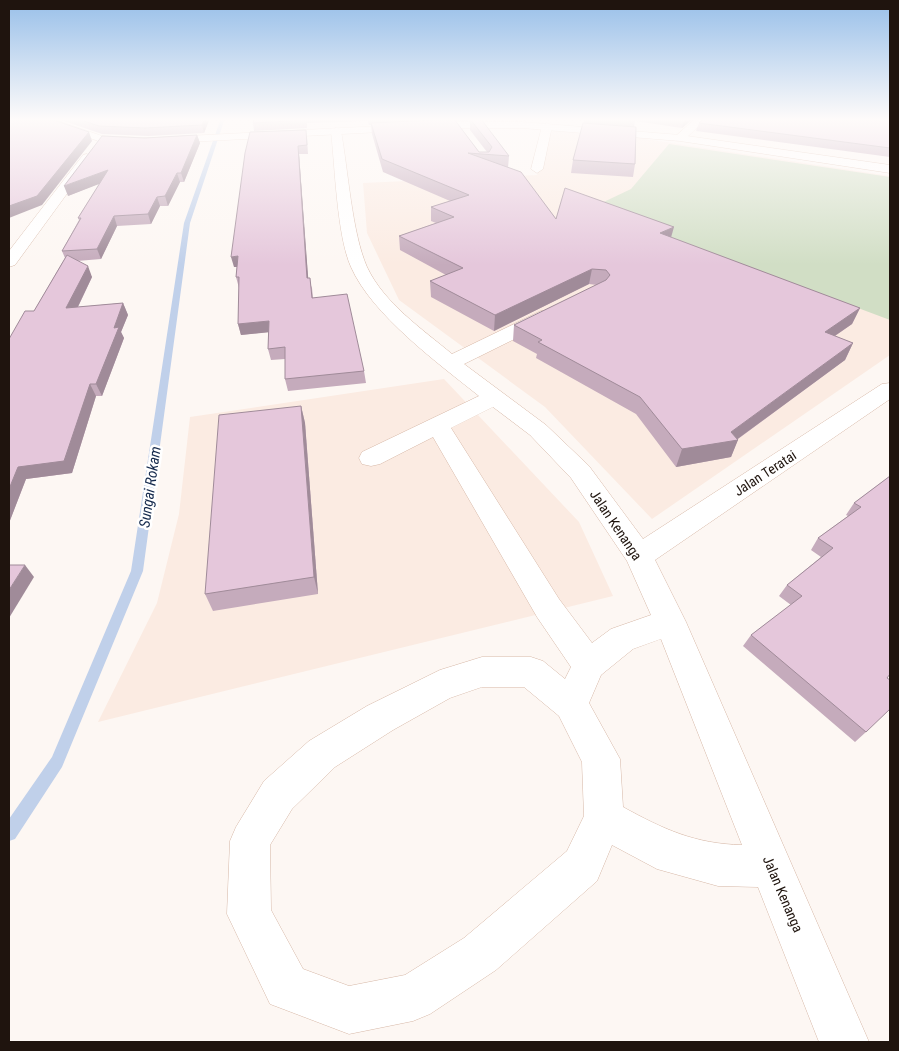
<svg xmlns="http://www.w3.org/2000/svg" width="899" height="1051" viewBox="0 0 899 1051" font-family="'Roboto Condensed',sans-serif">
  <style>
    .built { fill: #fbebe2 }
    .green { fill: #d1dec5 }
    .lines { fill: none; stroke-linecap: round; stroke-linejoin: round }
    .stream { fill: #c0d0ea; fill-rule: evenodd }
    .minor-casing { stroke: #d7b8a7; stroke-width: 1 }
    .major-casing { stroke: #d7b8a7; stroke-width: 1 }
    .minor { fill: #fff; fill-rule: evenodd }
    .major { fill: #fff; fill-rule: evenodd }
    .wall { fill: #c5abbc; fill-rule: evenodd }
    .shaded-wall { fill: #a08b99 }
    .building { fill: #e5c7db; stroke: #a08b99 }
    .labels { text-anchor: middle; stroke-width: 5; stroke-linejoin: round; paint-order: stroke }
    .street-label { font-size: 14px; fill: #1f140e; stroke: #fff }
    .water-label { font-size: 15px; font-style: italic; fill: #14294c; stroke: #fff }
  </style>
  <rect width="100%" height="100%" fill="#fdf7f3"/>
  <g class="built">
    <path d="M 545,130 L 639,138 L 890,176 L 890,355 L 652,519 L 545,407 L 399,300 L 367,233 L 363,183 L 537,175 Z"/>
    <path d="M 444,379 L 579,522 L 613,596 L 98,722 L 157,603 L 179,514 L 190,417 Z"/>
  </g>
  <path class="green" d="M 669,144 L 890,177 L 890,320 L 591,208 L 631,189 Z"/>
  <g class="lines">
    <path class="stream" d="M 221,118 L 225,118 L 190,223 L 143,571 L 62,767 L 15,839 L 9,841 L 9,819 L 52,757 L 131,571 L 184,223 Z"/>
    <g class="minor-casing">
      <g id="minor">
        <path d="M 696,118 L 707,118 L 684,140 L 676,140 L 676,136 Z"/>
        <path d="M 547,123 L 552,126 L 543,169 L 537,173 L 531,169 L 542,126 Z"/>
        <path d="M 336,128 L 341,131 C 348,169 352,233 367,267 C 384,303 422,329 452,354 L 541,311 L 555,311 L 557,315 L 555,319 L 464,364 L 546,425 L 589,466 L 643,539 L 882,384 L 890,383 L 890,399 L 655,560 L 686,622 L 869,1042 L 819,1042 L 758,887 L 718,886 L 657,869 L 612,845 L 597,881 L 496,970 L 430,1014 L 413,1021 L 349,1034 L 270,1004 L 227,914 L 230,841 L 236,827 L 264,781 L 309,741 L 367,706 L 440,670 L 482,657 L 531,657 L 543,661 L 565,679 L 571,667 L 537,617 L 433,437 L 380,464 L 371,466 L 362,464 L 359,458 L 362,452 L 479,396 C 439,364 372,315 351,267 C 337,236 335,167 331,131 ZM 493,407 L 530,435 L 571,478 L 627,561 L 651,615 L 611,629 L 592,643 L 559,599 L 451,428 ZM 661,639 L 742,845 C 695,844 663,829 623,807 L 620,759 L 589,703 L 601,675 L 633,649 ZM 482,687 L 524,687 L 559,716 L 582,762 L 584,816 L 567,851 L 464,938 L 405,975 L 349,986 L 303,969 L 271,910 L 270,845 L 292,809 L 335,767 L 393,730 L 450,698 Z"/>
        <path d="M 87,154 L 93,158 L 15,265 L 9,267 L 9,251 L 83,155 Z"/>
      </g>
    </g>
    <g class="major-casing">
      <path id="major" d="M 36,118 L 50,118 L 102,136 L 148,138 L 458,122 L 522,122 L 680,135 L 890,165 L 890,173 L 680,141 L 522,128 L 458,128 L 148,144 L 101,142 Z"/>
    </g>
    <use href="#minor" class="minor"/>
    <use href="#major" class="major"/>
  </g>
  <g class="wall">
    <path d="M 55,118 L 210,118 L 204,133 L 148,136 L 102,134 Z"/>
    <path d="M 254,118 L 474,118 L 509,156 L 508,168 L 556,219 L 671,238 L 860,308 L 852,324 L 835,336 L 853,343 L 845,360 L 738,439 L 731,457 L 676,467 L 636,414 L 536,358 L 537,354 L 513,341 L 514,325 L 597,285 L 589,284 L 494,331 L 431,297 L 430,281 L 446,275 L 400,250 L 399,236 L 436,223 L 431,221 L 431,207 L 450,201 L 383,172 L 372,134 L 371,125 L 369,125 L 368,121 L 307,123 L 307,128 L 254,131 L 253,123 ZM 470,120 L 470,130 L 487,152 L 479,152 L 456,121 Z"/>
    <path d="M 585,118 L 694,118 L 682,128 L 635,121 L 634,127 L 635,164 L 633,177 L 571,173 L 573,160 L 584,123 Z"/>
    <path d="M 890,118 L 890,157 L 696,131 L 699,123 Z"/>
    <path d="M 197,135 L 200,143 L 184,182 L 180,182 L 168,206 L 160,206 L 151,224 L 117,226 L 101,259 L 77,261 L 92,277 L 78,307 L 123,303 L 128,315 L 121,332 L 124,338 L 102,396 L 96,396 L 72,473 L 26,479 L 9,523 L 9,339 L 34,311 L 65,258 L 62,251 L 79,220 L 78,218 L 100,183 L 68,196 L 145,138 Z"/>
    <path d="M 307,138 L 308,154 L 299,154 L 308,278 L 312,288 L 313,298 L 364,371 L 366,383 L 288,391 L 285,379 L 285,359 L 271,360 L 268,349 L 268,332 L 241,335 L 238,324 L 239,288 L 236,277 L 237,267 L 234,267 L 245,153 Z"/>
    <path d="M 301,406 L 305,423 L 318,594 L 213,611 L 205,594 Z"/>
    <path d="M 890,476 L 887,678 L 866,732 L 855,742 L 743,646 L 751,635 L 791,605 L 779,596 L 787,585 L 821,557 L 811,550 L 818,538 L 848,516 L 846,515 L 854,503 Z"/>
  </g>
  <g class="shaded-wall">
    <path d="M 205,118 L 210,118 L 204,133 L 202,125 Z"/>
    <path d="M 687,118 L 694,118 L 682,128 L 684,120 Z"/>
    <path d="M 89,132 L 92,141 L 42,205 L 9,218 L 9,206 Z"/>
    <path d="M 197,135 L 200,143 L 184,182 L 181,173 Z"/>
    <path d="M 298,146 L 299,154 L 309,289 L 307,278 Z"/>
    <path d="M 108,170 L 112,179 L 68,196 L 64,186 Z"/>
    <path d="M 177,173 L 180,182 L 168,206 L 165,196 Z"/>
    <path d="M 157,197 L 160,206 L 151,224 L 148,214 Z"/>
    <path d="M 114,216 L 117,226 L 101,259 L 97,249 Z"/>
    <path d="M 674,227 L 670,241 L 660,233 Z"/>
    <path d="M 238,256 L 241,267 L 234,267 L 231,257 Z"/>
    <path d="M 88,266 L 92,277 L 72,319 L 66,308 Z"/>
    <path d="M 592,269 L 589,284 L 494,331 L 495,315 Z"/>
    <path d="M 123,303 L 128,315 L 121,332 L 124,338 L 102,396 L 96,384 L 114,328 Z"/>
    <path d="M 860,308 L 852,324 L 817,348 L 825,332 Z"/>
    <path d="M 269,321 L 271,332 L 241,335 L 238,324 Z"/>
    <path d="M 853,343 L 845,360 L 736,440 L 738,440 L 731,457 L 676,467 L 682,449 L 731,432 Z"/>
    <path d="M 90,384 L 96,396 L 72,473 L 26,479 L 9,523 L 9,489 L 18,467 Z"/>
    <path d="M 301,406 L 305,423 L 318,594 L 314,577 Z"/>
    <path d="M 25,565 L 34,577 L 9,618 L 9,590 Z"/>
  </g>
  <g class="building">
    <path d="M 9,118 L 48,118 L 89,132 L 37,196 L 9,206 Z"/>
    <path d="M 75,118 L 205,118 L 202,125 L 145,128 L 99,126 Z"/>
    <path d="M 254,118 L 306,118 L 306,120 L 253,123 Z"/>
    <path d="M 590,118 L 635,118 L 635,121 Z"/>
    <path d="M 664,118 L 687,118 L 684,120 Z"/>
    <path d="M 704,118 L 890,118 L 890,148 L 699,123 Z"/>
    <path d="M 454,119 L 479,152 L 489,152 L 492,147 L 470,119 L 481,119 L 509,156 L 468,153 L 521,172 L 556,219 L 565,188 L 674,227 L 660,233 L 860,308 L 825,332 L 853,343 L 731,432 L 738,440 L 682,449 L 640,397 L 538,342 L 542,340 L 514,325 L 606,280 L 610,275 L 606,270 L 592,269 L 495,315 L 430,281 L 463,268 L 399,236 L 454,217 L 431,207 L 469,195 L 382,159 L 371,123 Z"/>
    <path d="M 583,123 L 636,127 L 635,164 L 573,160 Z"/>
    <path d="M 306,130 L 307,145 L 298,146 L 307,278 L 310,278 L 312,298 L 347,294 L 364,371 L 285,379 L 285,347 L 268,349 L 269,321 L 238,324 L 239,277 L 236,277 L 238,256 L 231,257 L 245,153 L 250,132 Z"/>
    <path d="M 197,135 L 181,173 L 177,173 L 165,196 L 157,197 L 148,214 L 114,216 L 97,249 L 62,251 L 81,218 L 78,218 L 108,170 L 64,186 L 102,136 L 145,138 Z"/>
    <path d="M 67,255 L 88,266 L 66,308 L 123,303 L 114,328 L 119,327 L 96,384 L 90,384 L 64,461 L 18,467 L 9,489 L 9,339 L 25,311 L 34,311 Z"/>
    <path d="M 301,406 L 314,577 L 205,594 L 219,415 Z"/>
    <path d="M 890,476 L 890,674 L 887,678 L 890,680 L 890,709 L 866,732 L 751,635 L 802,596 L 787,585 L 833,548 L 818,538 L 861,507 L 854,503 Z"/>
    <path d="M 9,565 L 25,565 L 9,590 Z"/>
  </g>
  <linearGradient id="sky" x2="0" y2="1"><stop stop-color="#98bfe9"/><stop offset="0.45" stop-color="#fefbfa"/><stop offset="1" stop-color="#fefbfa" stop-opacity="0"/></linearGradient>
  <rect width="899" height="265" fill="url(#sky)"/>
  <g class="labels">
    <g class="street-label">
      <text transform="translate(765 473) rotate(-33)" y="5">Jalan Teratai</text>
      <text transform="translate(616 525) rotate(56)" y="5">Jalan Kenanga</text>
      <text transform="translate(783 894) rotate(67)" y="5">Jalan Kenanga</text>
    </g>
    <g class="water-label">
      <text transform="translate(150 487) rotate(-82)" y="5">Sungai Rokam</text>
    </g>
  </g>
  <rect width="899" height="1051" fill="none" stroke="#1f140e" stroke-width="20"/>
</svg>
